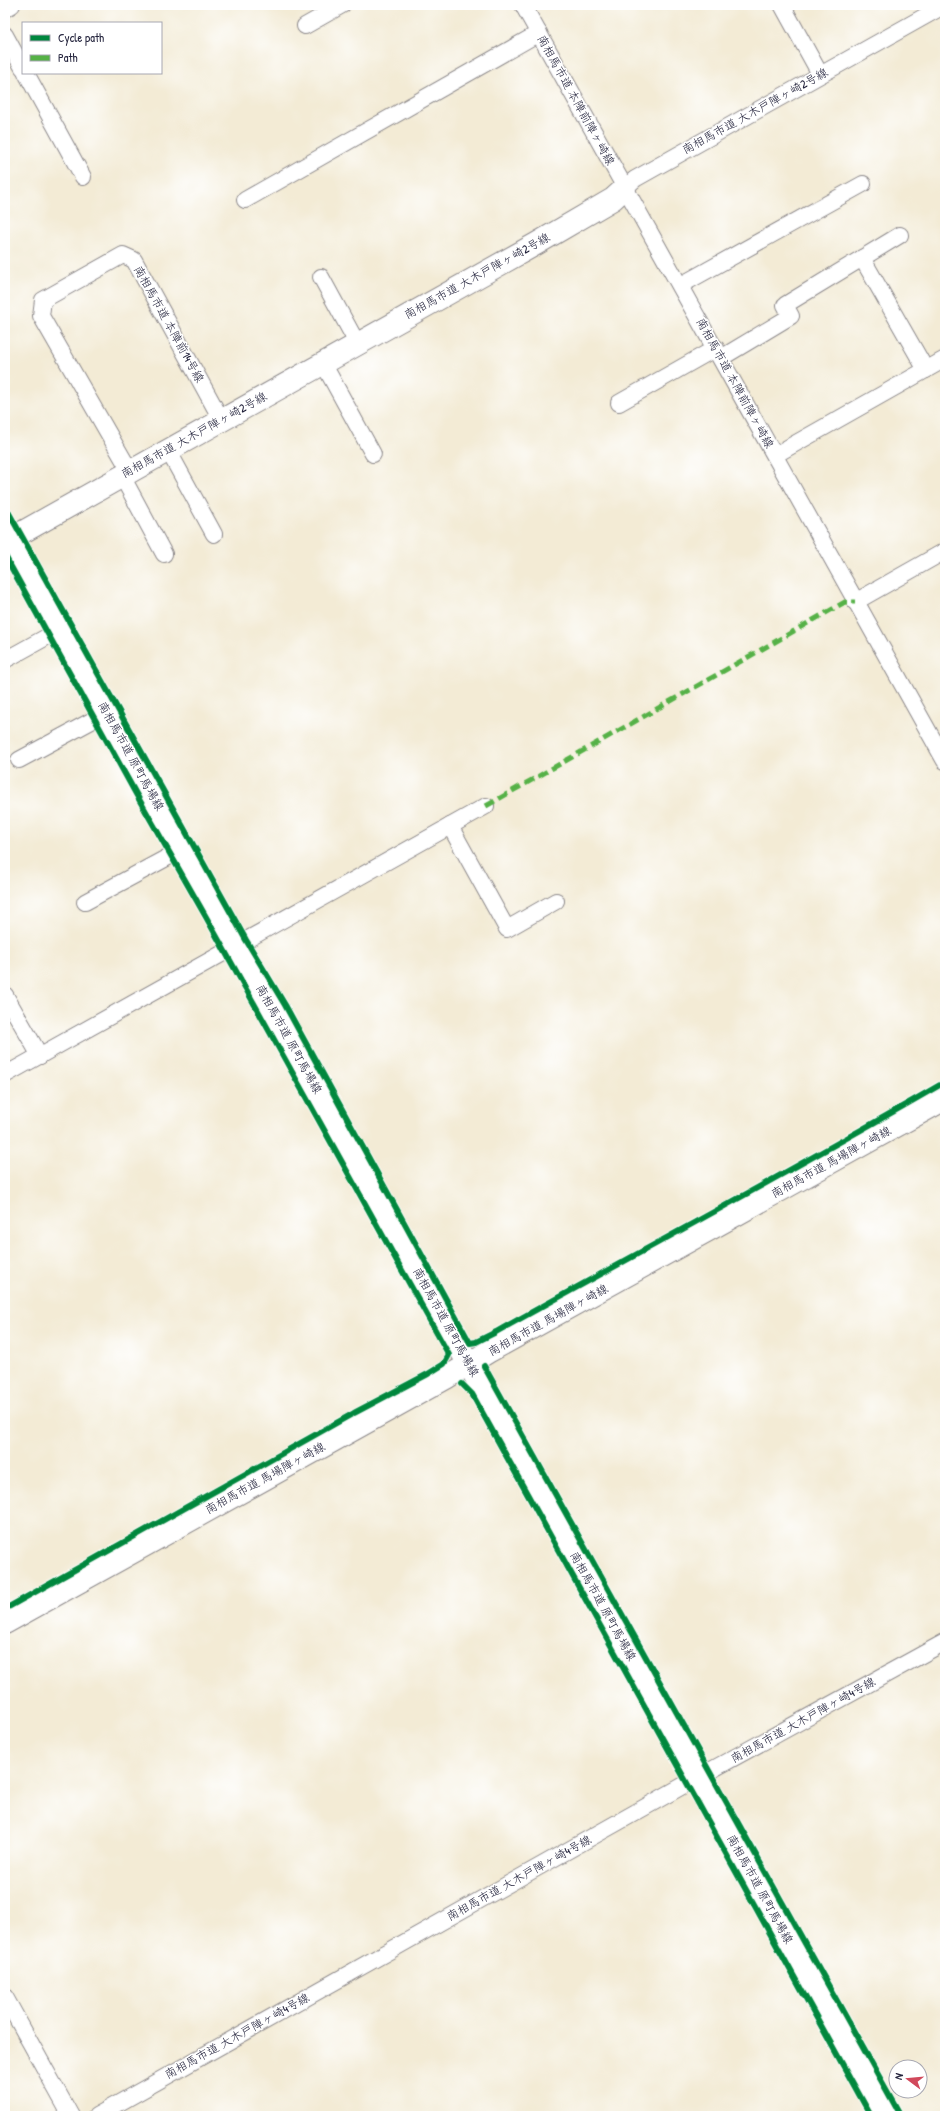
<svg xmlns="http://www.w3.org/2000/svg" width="950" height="2121" viewBox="0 0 950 2121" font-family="'Patrick Hand','Klee One',sans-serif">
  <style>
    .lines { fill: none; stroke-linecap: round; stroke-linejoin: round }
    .street-casing { stroke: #8a8688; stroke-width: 18 }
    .secondary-casing { stroke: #8a8688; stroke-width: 24 }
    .street { stroke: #fff; stroke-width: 16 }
    .secondary { stroke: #fff; stroke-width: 22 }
    .quiet { stroke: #55b146; stroke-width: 5; stroke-dasharray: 10 5; stroke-linecap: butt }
    .cycleway-casing { stroke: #fff; stroke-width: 8 }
    .cycleway { stroke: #00873e; stroke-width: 6 }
    .labels { text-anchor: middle; stroke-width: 3; stroke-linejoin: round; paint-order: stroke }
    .street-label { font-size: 12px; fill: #22223b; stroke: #fff }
  </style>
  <rect width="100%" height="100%" fill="#fff"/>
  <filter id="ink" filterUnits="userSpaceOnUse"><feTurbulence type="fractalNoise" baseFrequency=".025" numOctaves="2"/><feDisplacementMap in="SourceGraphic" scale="8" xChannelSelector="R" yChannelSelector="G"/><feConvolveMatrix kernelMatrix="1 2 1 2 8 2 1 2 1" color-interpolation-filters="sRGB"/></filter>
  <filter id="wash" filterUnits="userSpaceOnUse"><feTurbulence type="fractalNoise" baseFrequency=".012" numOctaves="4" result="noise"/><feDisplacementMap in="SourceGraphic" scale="16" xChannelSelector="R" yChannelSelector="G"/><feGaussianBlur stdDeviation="0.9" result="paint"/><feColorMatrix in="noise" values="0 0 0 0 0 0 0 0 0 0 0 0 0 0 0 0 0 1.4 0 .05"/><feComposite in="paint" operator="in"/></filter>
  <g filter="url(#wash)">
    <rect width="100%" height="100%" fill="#f3ebd5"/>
  </g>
  <g filter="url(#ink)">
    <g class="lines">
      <g class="street-casing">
        <g id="street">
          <path d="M 523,5 L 945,761"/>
          <path d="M 782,5 L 820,74"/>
          <path d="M 5,9 L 12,5"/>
          <path d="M 305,26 L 342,5"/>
          <path d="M 5,35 L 23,68"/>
          <path d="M 26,73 L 83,177"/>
          <path d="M 625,188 L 635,179 L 945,5"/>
          <path d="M 245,200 L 539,33"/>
          <path d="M 862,258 L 926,370"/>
          <path d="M 321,277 L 357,343"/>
          <path d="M 681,285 L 863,184"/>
          <path d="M 721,358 L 791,316 L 785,305 L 900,235"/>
          <path d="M 323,363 L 373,454"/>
          <path d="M 619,403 L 716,348"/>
          <path d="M 168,450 L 214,534"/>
          <path d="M 775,455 L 945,359"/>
          <path d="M 130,471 L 41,316 L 43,300 L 123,255 L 134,260 L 221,419"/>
          <path d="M 122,476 L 164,554"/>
          <path d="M 855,602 L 945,551"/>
          <path d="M 5,660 L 61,629"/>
          <path d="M 19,760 L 108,712"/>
          <path d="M 450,826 L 507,929 L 556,901"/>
          <path d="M 85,902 L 183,849"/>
          <path d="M 5,995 L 40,1056"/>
          <path d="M 5,1075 L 486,806"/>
          <path d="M 5,1997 L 71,2116"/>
          <path d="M 96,2116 L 686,1784 L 945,1642"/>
        </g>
      </g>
      <g class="secondary-casing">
        <g id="secondary">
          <path d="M 5,529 L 886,2116"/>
          <path d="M 5,542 L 536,244 L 613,199 L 625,188"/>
          <path d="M 5,1623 L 446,1378 L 488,1352 L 945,1099"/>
        </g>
      </g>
      <use href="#street" class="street"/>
      <use href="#secondary" class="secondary"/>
      <path class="quiet" d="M 486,806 L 845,602 L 855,602"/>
      <g class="cycleway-casing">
        <g id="cycleway">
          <path d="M 5,506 L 246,940 L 285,1005 L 470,1343 L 476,1342 L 496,1332 C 645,1249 797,1168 945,1082"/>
          <path d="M 5,556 L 136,794 L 206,917 L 449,1355 L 444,1364 L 428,1374 L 354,1413 L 5,1609"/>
          <path d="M 484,1366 L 901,2116"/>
          <path d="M 462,1384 L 472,1394 L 871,2116"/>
        </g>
      </g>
      <use href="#cycleway" class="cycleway"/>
    </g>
  </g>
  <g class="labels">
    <g class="street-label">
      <text transform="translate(576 100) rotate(61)" y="4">南相馬市道 本陣前陣ヶ崎線</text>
      <text transform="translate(755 111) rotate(-29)" y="4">南相馬市道 大木戸陣ヶ崎2号線</text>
      <text transform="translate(477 276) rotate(-29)" y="4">南相馬市道 大木戸陣ヶ崎2号線</text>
      <text transform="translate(169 324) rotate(61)" y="4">南相馬市道 本陣前14号線</text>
      <text transform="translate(735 383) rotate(61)" y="4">南相馬市道 本陣前陣ヶ崎線</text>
      <text transform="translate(194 435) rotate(-29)" y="4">南相馬市道 大木戸陣ヶ崎2号線</text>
      <text transform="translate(131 756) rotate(61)" y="4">南相馬市道 原町馬場線</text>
      <text transform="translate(289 1039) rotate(61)" y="4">南相馬市道 原町馬場線</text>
      <text transform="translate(831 1162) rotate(-29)" y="4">南相馬市道 馬場陣ヶ崎線</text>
      <text transform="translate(548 1320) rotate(-29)" y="4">南相馬市道 馬場陣ヶ崎線</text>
      <text transform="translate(446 1322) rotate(61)" y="4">南相馬市道 原町馬場線</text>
      <text transform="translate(265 1478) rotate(-29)" y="4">南相馬市道 馬場陣ヶ崎線</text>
      <text transform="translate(603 1606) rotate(61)" y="4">南相馬市道 原町馬場線</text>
      <text transform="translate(803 1720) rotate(-29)" y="4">南相馬市道 大木戸陣ヶ崎4号線</text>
      <text transform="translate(519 1878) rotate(-29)" y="4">南相馬市道 大木戸陣ヶ崎4号線</text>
      <text transform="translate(760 1889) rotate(61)" y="4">南相馬市道 原町馬場線</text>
      <text transform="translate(237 2036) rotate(-29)" y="4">南相馬市道 大木戸陣ヶ崎4号線</text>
    </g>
  </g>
  <rect width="950" height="2121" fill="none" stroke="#fff" stroke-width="20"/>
  <rect x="22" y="22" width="140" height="52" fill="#ffffff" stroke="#a7a7b1"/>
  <rect x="30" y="35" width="20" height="6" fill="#00873e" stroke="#a7a7b1"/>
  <text x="58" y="42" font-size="12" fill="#22223b">Cycle path</text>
  <rect x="30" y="55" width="20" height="6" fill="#55b146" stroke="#a7a7b1"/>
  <text x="58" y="62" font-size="12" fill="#22223b">Path</text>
  <g transform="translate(908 2079) rotate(286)"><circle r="19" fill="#ffffff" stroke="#a7a7b1"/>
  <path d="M0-3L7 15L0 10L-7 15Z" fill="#d1495b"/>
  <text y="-6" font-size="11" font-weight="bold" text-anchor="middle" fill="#22223b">N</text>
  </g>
</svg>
